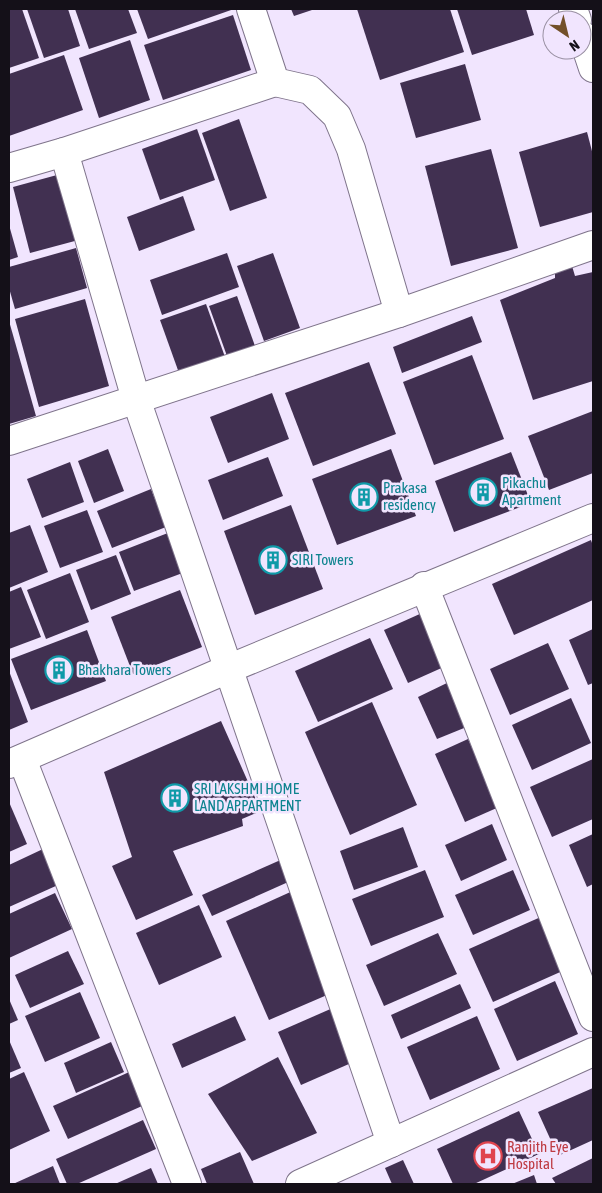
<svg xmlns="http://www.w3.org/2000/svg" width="602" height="1193" viewBox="0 0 602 1193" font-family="'Asap Condensed',sans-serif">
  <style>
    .building { fill: #413051 }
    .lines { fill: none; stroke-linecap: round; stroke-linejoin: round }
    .minor-casing { stroke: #7f748b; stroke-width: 30 }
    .tertiary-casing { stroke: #7f748b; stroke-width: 30 }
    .minor { stroke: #fff; stroke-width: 28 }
    .tertiary { stroke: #fff; stroke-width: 28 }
    .labels { text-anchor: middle; stroke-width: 5; stroke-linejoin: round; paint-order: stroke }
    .culture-label { font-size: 15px; fill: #0d838f; stroke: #f1e5fe; text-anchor: start }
    .health-label { font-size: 15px; fill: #be3a42; stroke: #f1e5fe; text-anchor: start }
  </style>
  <rect width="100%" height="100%" fill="#f1e5fe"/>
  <g class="building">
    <path d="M 9,9 L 22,9 L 39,58 L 9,68 Z"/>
    <path d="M 27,9 L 68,9 L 80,46 L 44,58 Z"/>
    <path d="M 75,9 L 128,9 L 137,33 L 89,49 Z"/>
    <path d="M 137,9 L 234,9 L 148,39 Z"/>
    <path d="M 291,9 L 315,9 L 294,16 Z"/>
    <path d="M 357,9 L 450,9 L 464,52 L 380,80 Z"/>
    <path d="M 457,9 L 526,9 L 534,35 L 472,55 Z"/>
    <path d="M 233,15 L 251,70 L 163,100 L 144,45 Z"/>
    <path d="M 130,40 L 150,100 L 99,118 L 79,58 Z"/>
    <path d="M 64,55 L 83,110 L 9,136 L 9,74 Z"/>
    <path d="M 465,64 L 481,120 L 416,138 L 400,83 Z"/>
    <path d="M 239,119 L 267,198 L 230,211 L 202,133 Z"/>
    <path d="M 197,129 L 215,180 L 160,200 L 142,149 Z"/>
    <path d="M 587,132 L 593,155 L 593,212 L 540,227 L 519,152 Z"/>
    <path d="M 491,149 L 518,248 L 451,266 L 425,166 Z"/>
    <path d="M 68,172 L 86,238 L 30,253 L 13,187 Z"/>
    <path d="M 183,196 L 195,230 L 139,251 L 127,217 Z"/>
    <path d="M 9,225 L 18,257 L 9,260 Z"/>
    <path d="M 76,248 L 87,288 L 15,309 L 9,288 L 9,267 Z"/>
    <path d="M 227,253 L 239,287 L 162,315 L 150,280 Z"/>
    <path d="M 273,253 L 300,328 L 264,341 L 237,266 Z"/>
    <path d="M 572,266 L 575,276 L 593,272 L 593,381 L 533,400 L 500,300 L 555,278 L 555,269 Z"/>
    <path d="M 237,296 L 255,346 L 227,356 L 209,306 Z"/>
    <path d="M 85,299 L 109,386 L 39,407 L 15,319 Z"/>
    <path d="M 206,304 L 225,357 L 179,373 L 160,320 Z"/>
    <path d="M 472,316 L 482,342 L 402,373 L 393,347 Z"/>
    <path d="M 9,321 L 36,416 L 9,424 Z"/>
    <path d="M 472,355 L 504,439 L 434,465 L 403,382 Z"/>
    <path d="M 369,362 L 396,434 L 313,466 L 285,393 Z"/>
    <path d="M 272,393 L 289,439 L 228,463 L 210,417 Z"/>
    <path d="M 593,411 L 593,473 L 549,490 L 528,436 Z"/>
    <path d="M 108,449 L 124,491 L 94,503 L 78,461 Z"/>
    <path d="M 391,449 L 416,516 L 337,545 L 312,479 Z"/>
    <path d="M 511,452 L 531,503 L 454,532 L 435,481 Z"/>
    <path d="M 268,457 L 283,496 L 223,520 L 208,480 Z"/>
    <path d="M 70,462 L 84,502 L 42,518 L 27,479 Z"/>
    <path d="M 151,489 L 166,527 L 112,548 L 97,511 Z"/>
    <path d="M 291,505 L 323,589 L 255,615 L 224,531 Z"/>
    <path d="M 87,510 L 103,552 L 60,568 L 44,526 Z"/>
    <path d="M 30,525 L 48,572 L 9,588 L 9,533 Z"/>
    <path d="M 173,531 L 188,571 L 134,591 L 119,552 Z"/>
    <path d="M 591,540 L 593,546 L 593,600 L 514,635 L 492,584 Z"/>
    <path d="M 116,555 L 131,594 L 91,610 L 76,570 Z"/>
    <path d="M 70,573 L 89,622 L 46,639 L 27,590 Z"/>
    <path d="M 21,587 L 41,637 L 9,649 L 9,592 Z"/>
    <path d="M 180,590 L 202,647 L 133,674 L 111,617 Z"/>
    <path d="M 422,613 L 446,666 L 408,683 L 384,630 Z"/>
    <path d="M 593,629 L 593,683 L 588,685 L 569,640 Z"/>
    <path d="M 87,630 L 106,681 L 31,710 L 11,659 Z"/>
    <path d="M 370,638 L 393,689 L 318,722 L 295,671 Z"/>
    <path d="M 548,643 L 569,689 L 510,715 L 490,669 Z"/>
    <path d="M 9,671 L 28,722 L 9,730 Z"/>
    <path d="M 449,682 L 469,726 L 437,739 L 418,697 Z"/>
    <path d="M 571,698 L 591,743 L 532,770 L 512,725 Z"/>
    <path d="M 372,702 L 417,805 L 350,835 L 305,732 Z"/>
    <path d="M 221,721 L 261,811 L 242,819 L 243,826 L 173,851 L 193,895 L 136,920 L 112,866 L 132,857 L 104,772 Z"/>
    <path d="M 468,739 L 499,807 L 465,822 L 435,754 Z"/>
    <path d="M 593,759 L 593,819 L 552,837 L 530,787 Z"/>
    <path d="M 9,802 L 27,844 L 9,852 Z"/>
    <path d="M 492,824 L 507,860 L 461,881 L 445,845 Z"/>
    <path d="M 403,827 L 418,867 L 354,890 L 340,851 Z"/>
    <path d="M 593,834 L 593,884 L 587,887 L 569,845 Z"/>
    <path d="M 43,849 L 58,885 L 9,907 L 9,865 Z"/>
    <path d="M 285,858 L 295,879 L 212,916 L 202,895 Z"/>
    <path d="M 425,870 L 444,917 L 371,946 L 352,899 Z"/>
    <path d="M 513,870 L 530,910 L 473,935 L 455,895 Z"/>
    <path d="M 297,889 L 334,992 L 269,1020 L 226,921 Z"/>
    <path d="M 55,893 L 72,929 L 9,958 L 9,914 Z"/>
    <path d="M 199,905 L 222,957 L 159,985 L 136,933 Z"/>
    <path d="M 543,916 L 567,969 L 493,1002 L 469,949 Z"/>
    <path d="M 438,933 L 457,974 L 384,1006 L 366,965 Z"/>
    <path d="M 68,951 L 84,984 L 30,1008 L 15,975 Z"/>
    <path d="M 555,981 L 578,1034 L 517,1061 L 494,1009 Z"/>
    <path d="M 460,984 L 471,1008 L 401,1039 L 391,1015 Z"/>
    <path d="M 80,992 L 100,1038 L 45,1062 L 25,1016 Z"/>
    <path d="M 9,999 L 18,1020 L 9,1024 Z"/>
    <path d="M 335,1007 L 358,1060 L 301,1085 L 278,1032 Z"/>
    <path d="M 235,1016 L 246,1040 L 182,1068 L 172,1044 Z"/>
    <path d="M 477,1016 L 500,1069 L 430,1100 L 407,1047 Z"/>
    <path d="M 9,1040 L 21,1068 L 9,1073 Z"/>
    <path d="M 111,1042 L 124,1072 L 76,1093 L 64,1063 Z"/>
    <path d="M 278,1057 L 317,1133 L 252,1161 L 208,1094 Z"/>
    <path d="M 136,1069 L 151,1102 L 68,1139 L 53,1106 Z"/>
    <path d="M 24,1072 L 50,1131 L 9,1150 L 9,1079 Z"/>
    <path d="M 593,1088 L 593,1140 L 558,1156 L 538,1112 Z"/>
    <path d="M 519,1111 L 539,1154 L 474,1184 L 453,1184 L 437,1149 Z"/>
    <path d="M 143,1120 L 156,1149 L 77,1184 L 67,1184 L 56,1159 Z"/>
    <path d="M 240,1152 L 254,1184 L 207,1184 L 201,1169 Z"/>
    <path d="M 593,1158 L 593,1184 L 556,1184 L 552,1178 Z"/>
    <path d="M 403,1160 L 414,1184 L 392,1184 L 385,1168 Z"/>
    <path d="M 53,1166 L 60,1184 L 13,1184 Z"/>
    <path d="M 151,1168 L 158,1184 L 115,1184 Z"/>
    <path d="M 534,1175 L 537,1184 L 512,1184 Z"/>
  </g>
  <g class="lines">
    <g class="minor-casing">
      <g id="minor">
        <path d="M 251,9 L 275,82 L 310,90 L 337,116 L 351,149 L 399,313 L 593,245"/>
        <path d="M 64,152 L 275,82"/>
        <path d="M 9,168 L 64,152 L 136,399 L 391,1143"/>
        <path d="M 9,441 L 399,313"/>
        <path d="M 424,586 L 593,1017"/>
        <path d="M 22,759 L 187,1184"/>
        <path d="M 9,764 L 228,669 L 593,518"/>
        <path d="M 300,1184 L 593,1052"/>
      </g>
    </g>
    <g class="tertiary-casing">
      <g id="tertiary">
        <path d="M 573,9 L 577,20"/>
        <path d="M 582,35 L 593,68"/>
      </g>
    </g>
    <use href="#minor" class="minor"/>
    <use href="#tertiary" class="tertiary"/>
  </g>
  <defs>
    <g id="building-ring" transform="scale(1.4375)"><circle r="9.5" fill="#f1e5fe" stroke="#0f9aa8" stroke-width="1.5"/><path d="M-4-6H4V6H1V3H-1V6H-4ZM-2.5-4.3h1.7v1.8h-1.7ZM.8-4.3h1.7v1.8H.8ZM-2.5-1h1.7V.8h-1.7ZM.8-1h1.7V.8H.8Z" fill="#0f9aa8"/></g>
    <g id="hospital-ring" transform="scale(1.4375)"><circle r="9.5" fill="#f1e5fe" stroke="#e0444e" stroke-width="1.5"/><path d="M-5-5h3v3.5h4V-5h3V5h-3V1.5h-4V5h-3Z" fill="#e0444e"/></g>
  </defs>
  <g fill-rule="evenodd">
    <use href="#building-ring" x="483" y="492"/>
    <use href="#building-ring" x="364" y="497"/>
    <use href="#building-ring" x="273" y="560"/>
    <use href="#building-ring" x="59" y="670"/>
    <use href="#building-ring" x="175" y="798"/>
    <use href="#hospital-ring" x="488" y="1156"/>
  </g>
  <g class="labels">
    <g class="culture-label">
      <text x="502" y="488">Pikachu<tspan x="502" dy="17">Apartment</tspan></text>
      <text x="383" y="493">Prakasa<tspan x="383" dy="17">residency</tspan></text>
      <text x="292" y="565">SIRI Towers</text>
      <text x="78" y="675">Bhakhara Towers</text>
      <text x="194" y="794">SRI LAKSHMI HOME<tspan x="194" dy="17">LAND APPARTMENT</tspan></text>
    </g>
    <g class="health-label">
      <text x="507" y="1152">Ranjith Eye<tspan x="507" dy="17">Hospital</tspan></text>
    </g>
  </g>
  <rect width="602" height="1193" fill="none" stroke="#141018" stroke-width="20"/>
  <g transform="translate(567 35) rotate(145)"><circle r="24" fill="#f1e5fe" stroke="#9990a2"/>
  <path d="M0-4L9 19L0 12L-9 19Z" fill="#735029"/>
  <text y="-8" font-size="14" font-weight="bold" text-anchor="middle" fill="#141018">N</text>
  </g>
</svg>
